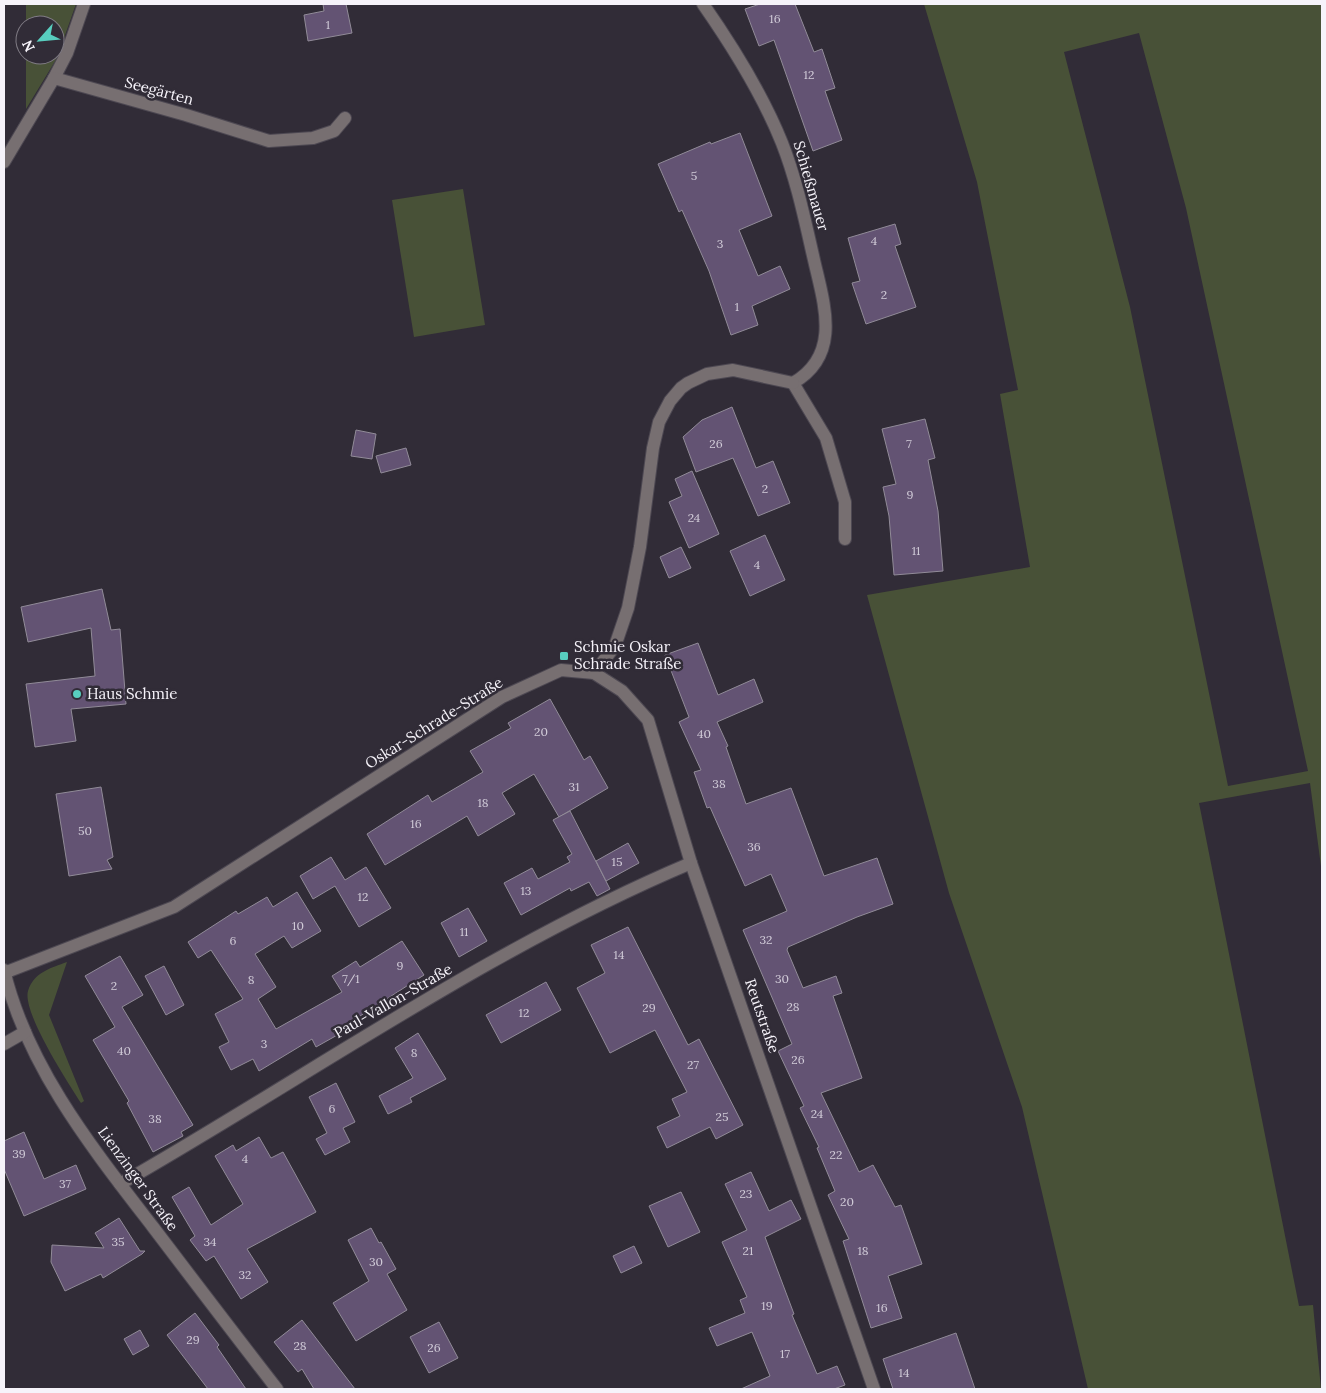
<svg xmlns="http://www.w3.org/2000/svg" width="1326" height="1393" viewBox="0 0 1326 1393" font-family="Lora,serif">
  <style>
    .green { fill: #485137; fill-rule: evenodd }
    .building { fill: #635373; stroke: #918b98 }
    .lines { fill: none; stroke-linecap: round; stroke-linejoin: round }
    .minor-casing { stroke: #4d4852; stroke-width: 14 }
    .minor { stroke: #776f71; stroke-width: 12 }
    .poi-dot { fill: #58cebf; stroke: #312c37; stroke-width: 2 }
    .labels { text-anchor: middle; stroke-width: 5; stroke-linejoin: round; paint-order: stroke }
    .number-label { font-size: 12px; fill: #d1cbd8 }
    .street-label { font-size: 15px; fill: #f6f3fa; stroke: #312c37 }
    .poi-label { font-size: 15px; fill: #f6f3fa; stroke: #312c37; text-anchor: start }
  </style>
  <rect width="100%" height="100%" fill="#312c37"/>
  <g class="green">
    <path d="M 26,4 L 76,4 L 57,58 L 26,109 L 26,55 L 55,55 L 55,25 L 26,25 Z"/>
    <path d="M 924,4 L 1322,4 L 1322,874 L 1310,783 L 1199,803 L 1299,1306 L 1313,1305 L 1321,1389 L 1088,1389 L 1022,1107 L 949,893 L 867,595 L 1030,567 L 1000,394 L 1018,390 L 977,182 ZM 1139,33 L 1186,208 L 1308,771 L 1228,786 L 1130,307 L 1064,52 Z"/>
    <path d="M 463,189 L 485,325 L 414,337 L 392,200 Z"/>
    <path d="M 67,962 L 49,1015 L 84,1101 L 81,1103 C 68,1083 22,1012 28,991 C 34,972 51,968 67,962 Z"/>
  </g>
  <g class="building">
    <path d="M 323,4 L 346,4 L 352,33 L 308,41 L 304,15 L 324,11 Z"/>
    <path d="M 760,4 L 795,4 L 814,52 L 822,49 L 835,88 L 825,91 L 842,140 L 813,151 L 774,40 L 759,46 L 745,9 Z"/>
    <path d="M 740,133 L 772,216 L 739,230 L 758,276 L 780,266 L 790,289 L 752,306 L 758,325 L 731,335 L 709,271 L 682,210 L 679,212 L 658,164 L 710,142 L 711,144 Z"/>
    <path d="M 895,224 L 901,244 L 895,246 L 916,307 L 866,324 L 852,283 L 860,281 L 848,238 Z"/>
    <path d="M 732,407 L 756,468 L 773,461 L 790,503 L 758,516 L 733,458 L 696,472 L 683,437 L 702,420 Z"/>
    <path d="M 925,419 L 935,458 L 928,460 L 938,511 L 943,571 L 894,575 L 889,516 L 883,487 L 896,484 L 882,429 Z"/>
    <path d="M 356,430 L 376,434 L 372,459 L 351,456 Z"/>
    <path d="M 406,448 L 411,465 L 381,473 L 376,456 Z"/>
    <path d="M 692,471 L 719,534 L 689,548 L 669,502 L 682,496 L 675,479 Z"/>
    <path d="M 765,535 L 785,580 L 750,596 L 730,551 Z"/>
    <path d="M 681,547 L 691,568 L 669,578 L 660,557 Z"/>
    <path d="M 102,589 L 111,630 L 120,629 L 126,704 L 71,709 L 76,741 L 35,747 L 26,684 L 95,676 L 91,628 L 28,642 L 21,607 Z"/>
    <path d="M 698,643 L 718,695 L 754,679 L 763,702 L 717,722 L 728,746 L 726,747 L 746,804 L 791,788 L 824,876 L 877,858 L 893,904 L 857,917 L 788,947 L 787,950 L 803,988 L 836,976 L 842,993 L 833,996 L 862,1078 L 821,1093 L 859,1172 L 873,1165 L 895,1207 L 901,1205 L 922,1264 L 888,1276 L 902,1318 L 871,1328 L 843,1241 L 849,1239 L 828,1195 L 835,1191 L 817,1148 L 819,1147 L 800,1108 L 804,1106 L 778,1051 L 792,1044 L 743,930 L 787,911 L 771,874 L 745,886 L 710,807 L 707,808 L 694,772 L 701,770 L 679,722 L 689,717 L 665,655 Z"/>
    <path d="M 550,699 L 584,760 L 590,756 L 608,788 L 559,817 L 534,774 L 502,793 L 515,814 L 478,836 L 467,816 L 385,865 L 367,834 L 428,795 L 432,802 L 483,772 L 470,751 L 511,728 L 508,723 Z"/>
    <path d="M 101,787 L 113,857 L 107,860 L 112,869 L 69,876 L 56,794 Z"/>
    <path d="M 570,811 L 610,889 L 597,896 L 589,882 L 571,891 L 570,888 L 521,915 L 504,883 L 532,868 L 538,879 L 570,862 L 567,857 L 572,854 L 553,820 Z"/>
    <path d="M 628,843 L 639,863 L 606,881 L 596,861 Z"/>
    <path d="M 331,857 L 345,880 L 366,867 L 391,908 L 359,927 L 335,886 L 313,899 L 300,876 Z"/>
    <path d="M 297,892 L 321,931 L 292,948 L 284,936 L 255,954 L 276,987 L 258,999 L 276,1029 L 342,992 L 332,976 L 356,961 L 360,967 L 402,941 L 424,975 L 346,1025 L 348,1029 L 316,1047 L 312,1039 L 259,1071 L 253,1059 L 231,1070 L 219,1047 L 229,1042 L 215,1014 L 243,999 L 211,950 L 198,958 L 188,942 L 236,911 L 238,914 L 267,897 L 273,907 Z"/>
    <path d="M 468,908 L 487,941 L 459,957 L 441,923 Z"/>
    <path d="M 628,927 L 688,1045 L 699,1039 L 743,1125 L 716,1139 L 710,1127 L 667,1148 L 657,1127 L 680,1116 L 672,1099 L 687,1092 L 655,1030 L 610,1053 L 577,988 L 605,973 L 591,945 Z"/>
    <path d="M 120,956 L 143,995 L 122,1007 L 193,1125 L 181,1132 L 183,1136 L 153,1152 L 127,1103 L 129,1101 L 93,1040 L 115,1027 L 85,976 Z"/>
    <path d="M 164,966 L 184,1005 L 166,1015 L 145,976 Z"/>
    <path d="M 546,982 L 561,1010 L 501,1043 L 486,1015 Z"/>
    <path d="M 418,1033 L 446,1079 L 410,1098 L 412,1102 L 388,1114 L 379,1096 L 413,1078 L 395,1048 Z"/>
    <path d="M 336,1083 L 355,1122 L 343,1128 L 350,1142 L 325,1155 L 316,1139 L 327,1133 L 309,1097 Z"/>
    <path d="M 24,1132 L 44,1179 L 76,1165 L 86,1189 L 24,1216 L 4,1169 L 4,1141 Z"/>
    <path d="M 259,1137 L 271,1158 L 283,1152 L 316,1212 L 247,1249 L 268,1282 L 241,1299 L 214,1256 L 206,1261 L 190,1240 L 195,1236 L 172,1197 L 189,1187 L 211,1225 L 243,1204 L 215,1156 L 233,1145 L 236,1151 Z"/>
    <path d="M 751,1172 L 769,1211 L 791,1200 L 801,1219 L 765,1237 L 794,1314 L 792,1315 L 817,1374 L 837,1366 L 845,1385 L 834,1389 L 741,1389 L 770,1376 L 752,1332 L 717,1346 L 709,1328 L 745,1313 L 740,1300 L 747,1297 L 722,1242 L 747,1230 L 725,1184 Z"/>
    <path d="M 681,1192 L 700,1232 L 668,1247 L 649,1206 Z"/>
    <path d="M 119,1218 L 140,1251 L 145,1251 L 142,1254 L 103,1278 L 101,1274 L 65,1291 L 51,1262 L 52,1245 L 104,1248 L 95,1233 Z"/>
    <path d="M 371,1228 L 379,1243 L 381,1242 L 396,1269 L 387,1274 L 407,1310 L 356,1341 L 333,1303 L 369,1281 L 348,1240 Z"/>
    <path d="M 634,1246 L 642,1263 L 621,1273 L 613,1256 Z"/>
    <path d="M 195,1313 L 219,1345 L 217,1347 L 246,1389 L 208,1389 L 167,1335 Z"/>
    <path d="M 302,1320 L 355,1389 L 314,1389 L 302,1369 L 298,1372 L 274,1342 Z"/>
    <path d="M 439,1322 L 458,1358 L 429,1373 L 410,1337 Z"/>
    <path d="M 140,1330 L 149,1346 L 133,1355 L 124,1339 Z"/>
    <path d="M 956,1333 L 975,1389 L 893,1389 L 883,1359 Z"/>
  </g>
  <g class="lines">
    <g class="minor-casing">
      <g id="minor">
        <path d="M 703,4 C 733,47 762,93 782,143 C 797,181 805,221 814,260 C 824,304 842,355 793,383"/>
        <path d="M 54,78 L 67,53 L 84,4"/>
        <path d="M 4,162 L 54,78 L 186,115 L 269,141 L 313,138 L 334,131 L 345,118"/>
        <path d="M 793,383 L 826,438 L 845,502 L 845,539"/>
        <path d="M 594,673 L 615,646 L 628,608 L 640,547 L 653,448 L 659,422 L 670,401 L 681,388 L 688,383 L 707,374 L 733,370 L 793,383"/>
        <path d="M 4,970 C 27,1067 93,1149 153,1227 C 194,1281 235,1335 277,1389"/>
        <path d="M 4,973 L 174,907 L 502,697 L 561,670 L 594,673 L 622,691 L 648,720 L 691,863 L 874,1389"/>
        <path d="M 4,1044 L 25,1032"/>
        <path d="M 120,1184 C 309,1076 489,948 691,863"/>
      </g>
    </g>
    <use href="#minor" class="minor"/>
  </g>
  <g class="poi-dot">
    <rect x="559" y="651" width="10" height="10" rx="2.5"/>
    <circle cx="77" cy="694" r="5"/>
  </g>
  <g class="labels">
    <g class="number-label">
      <text x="775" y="23">16</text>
      <text x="328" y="29">1</text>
      <text x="809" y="79">12</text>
      <text x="694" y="180">5</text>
      <text x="874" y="245">4</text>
      <text x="720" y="248">3</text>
      <text x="884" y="299">2</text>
      <text x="737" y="311">1</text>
      <text x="716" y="448">26</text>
      <text x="909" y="448">7</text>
      <text x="765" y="493">2</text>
      <text x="910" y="499">9</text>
      <text x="694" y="522">24</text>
      <text x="916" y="555">11</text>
      <text x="757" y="569">4</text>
      <text x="541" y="736">20</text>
      <text x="704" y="738">40</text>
      <text x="719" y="788">38</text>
      <text x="574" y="791">31</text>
      <text x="483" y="807">18</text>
      <text x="416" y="828">16</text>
      <text x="85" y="835">50</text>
      <text x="754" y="851">36</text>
      <text x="617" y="866">15</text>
      <text x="526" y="895">13</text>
      <text x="363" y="901">12</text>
      <text x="298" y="930">10</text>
      <text x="464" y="936">11</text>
      <text x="766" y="944">32</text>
      <text x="233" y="945">6</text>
      <text x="619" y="959">14</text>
      <text x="400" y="970">9</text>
      <text x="351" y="983">7/1</text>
      <text x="782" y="983">30</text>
      <text x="251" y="984">8</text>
      <text x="114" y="990">2</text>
      <text x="793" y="1011">28</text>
      <text x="649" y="1012">29</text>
      <text x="524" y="1017">12</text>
      <text x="264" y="1048">3</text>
      <text x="124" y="1055">40</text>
      <text x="414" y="1057">8</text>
      <text x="798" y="1064">26</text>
      <text x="693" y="1069">27</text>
      <text x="332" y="1113">6</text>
      <text x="817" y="1118">24</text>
      <text x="722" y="1121">25</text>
      <text x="155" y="1123">38</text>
      <text x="19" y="1158">39</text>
      <text x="836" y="1159">22</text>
      <text x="245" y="1163">4</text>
      <text x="65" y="1188">37</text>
      <text x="746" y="1198">23</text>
      <text x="847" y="1206">20</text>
      <text x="118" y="1246">35</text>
      <text x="210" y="1246">34</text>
      <text x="748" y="1255">21</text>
      <text x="863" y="1255">18</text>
      <text x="376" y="1266">30</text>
      <text x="245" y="1279">32</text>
      <text x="767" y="1310">19</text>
      <text x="882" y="1312">16</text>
      <text x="193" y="1344">29</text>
      <text x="300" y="1350">28</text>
      <text x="434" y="1352">26</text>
      <text x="785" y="1358">17</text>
      <text x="904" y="1377">14</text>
    </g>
    <g class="street-label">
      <text transform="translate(159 91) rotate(15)" y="5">Seegärten</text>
      <text transform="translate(811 186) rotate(74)" y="5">Schießmauer</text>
      <text transform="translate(434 723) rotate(-32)" y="5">Oskar-Schrade-Straße</text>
      <text transform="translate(393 1001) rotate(-30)" y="5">Paul-Vallon-Straße</text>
      <text transform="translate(762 1016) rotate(71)" y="5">Reutstraße</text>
      <text transform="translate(138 1179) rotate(54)" y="5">Lienzinger Straße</text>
    </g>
    <g class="poi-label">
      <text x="574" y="652">Schmie Oskar<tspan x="574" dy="17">Schrade Straße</tspan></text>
      <text x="87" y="699">Haus Schmie</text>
    </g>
  </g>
  <rect width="1326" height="1393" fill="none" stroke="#f6f3fa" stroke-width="10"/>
  <g transform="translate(40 40) rotate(243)"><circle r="24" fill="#312c37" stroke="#807c85"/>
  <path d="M0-4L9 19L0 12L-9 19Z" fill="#58cebf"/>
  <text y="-8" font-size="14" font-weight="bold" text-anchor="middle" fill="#f6f3fa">N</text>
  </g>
</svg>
